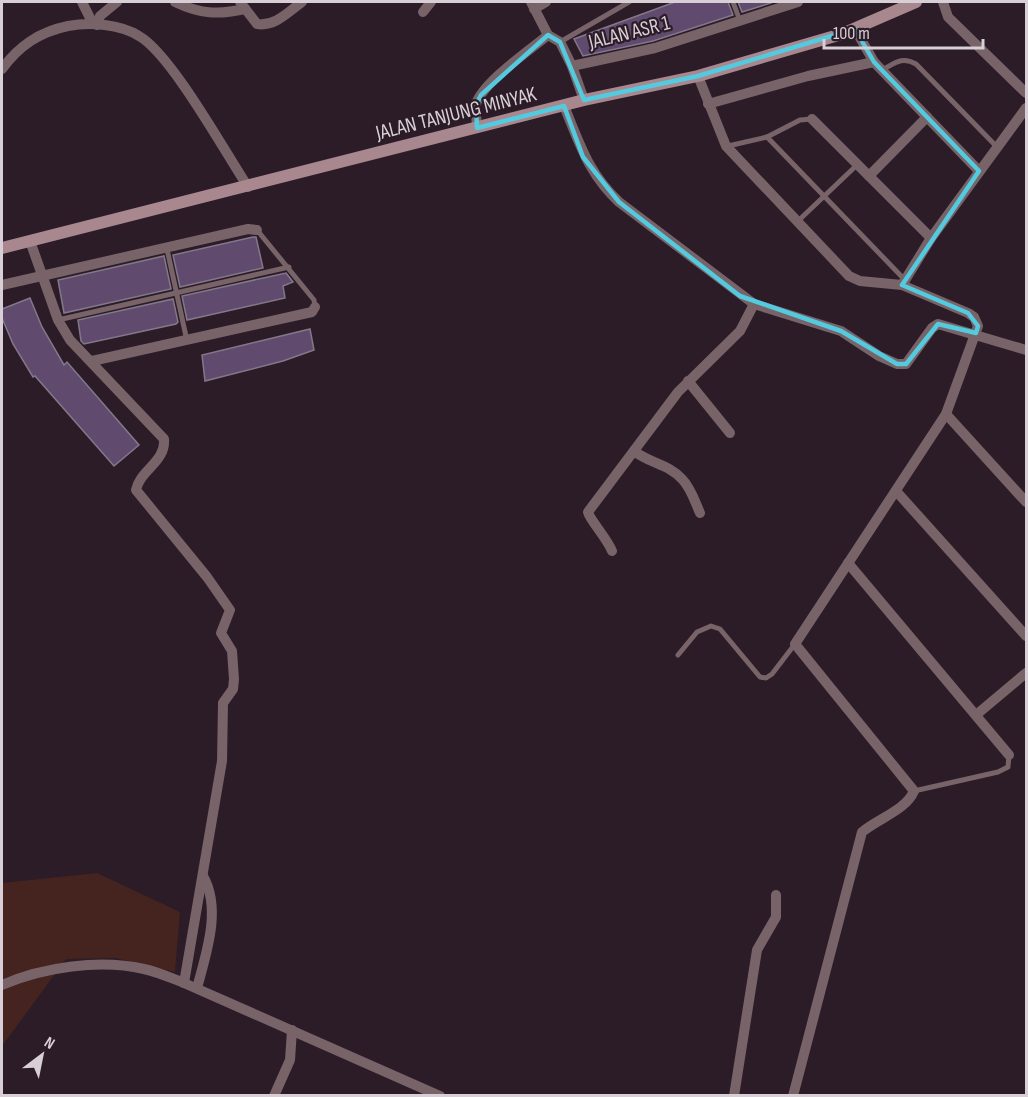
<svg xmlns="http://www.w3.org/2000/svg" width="1028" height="1097" viewBox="0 0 1028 1097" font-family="'Sofia Sans Condensed',sans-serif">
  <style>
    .green { fill: #45231f }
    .building { fill: #604b6e; stroke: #83788a; stroke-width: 1.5 }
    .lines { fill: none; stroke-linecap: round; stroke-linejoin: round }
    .service { stroke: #776368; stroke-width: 5 }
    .minor { stroke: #776368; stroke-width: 10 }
    .secondary { stroke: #a8878f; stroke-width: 12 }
    .marked { fill: none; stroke: #54cade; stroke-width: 4.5; stroke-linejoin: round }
    .labels { text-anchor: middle; stroke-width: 4.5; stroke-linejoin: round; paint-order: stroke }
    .street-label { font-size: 21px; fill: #d8ced5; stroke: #2b1c27 }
  </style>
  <rect width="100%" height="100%" fill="#2b1c27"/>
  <path class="green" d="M 97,873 L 180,912 L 175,972 L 115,958 L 66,959 L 2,1046 L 2,883 Z"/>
  <g class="building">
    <path d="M 675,2 L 728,2 L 733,15 L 653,41 L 583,56 L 574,39 Z"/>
    <path d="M 738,2 L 771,2 L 771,3 L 742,12 Z"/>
    <path d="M 253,237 L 256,237 L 263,268 L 180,287 L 173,255 Z"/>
    <path d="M 164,256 L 171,289 L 64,313 L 58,280 Z"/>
    <path d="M 286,273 L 293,282 L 283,286 L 285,298 L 187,320 L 182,296 Z"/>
    <path d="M 30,298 L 42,327 L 64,365 L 67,362 L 139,445 L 114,466 L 35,376 L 33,377 L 13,344 L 2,318 L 2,309 Z"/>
    <path d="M 173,299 L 178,322 L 176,324 L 84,344 L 81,341 L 78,320 Z"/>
    <path d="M 310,329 L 314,350 L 283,361 L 205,381 L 202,355 Z"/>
  </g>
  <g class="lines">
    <g class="service">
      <path d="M 733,2 L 740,21"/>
      <path d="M 560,42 L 629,2"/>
      <path d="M 882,70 C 895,63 902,56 916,64 L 997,147"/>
      <path d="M 767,137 L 905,280"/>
      <path d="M 728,146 L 767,137 L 800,120 L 812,119"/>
      <path d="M 798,221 L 858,164"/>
      <path d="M 257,230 L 314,300 L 315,307"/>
      <path d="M 167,249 L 187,341"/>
      <path d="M 58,320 L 289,267"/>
      <path d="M 678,655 L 697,632 L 711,626 L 720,629 L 760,677 L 766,678 L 772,674 L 795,644"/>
      <path d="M 914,791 L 998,772 L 1008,767 L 1009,755"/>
    </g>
    <g class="minor">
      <path d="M 82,2 L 93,24"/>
      <path d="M 175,2 C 200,14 218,15 245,9"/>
      <path d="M 240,2 L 257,24 C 275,27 288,12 302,2"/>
      <path d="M 531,2 L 548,35 L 560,42 L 572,66 L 584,100"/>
      <path d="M 943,2 L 948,17 L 1026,93"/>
      <path d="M 534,9 L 546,2"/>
      <path d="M 423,12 L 431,2"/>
      <path d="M 97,25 L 100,16 L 117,2"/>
      <path d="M 855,29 L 874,62 L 979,171"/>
      <path d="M 572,66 L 655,48 L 798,2"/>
      <path d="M 2,69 C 19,46 39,32 68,26 C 90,22 120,24 139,36 C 171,54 225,152 248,187"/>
      <path d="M 698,76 L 726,146 L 849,276 L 860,281 L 902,285 L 968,313 L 974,317 L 978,326 L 946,414 L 795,644 L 914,791 C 906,810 879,818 862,832 L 793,1096"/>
      <path d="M 708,104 L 808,76 L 874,62"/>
      <path d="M 564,106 C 580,144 588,173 619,202 L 754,304 L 841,331 L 879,356 L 897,364 L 906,364 L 932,328 L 938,324 L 1026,350"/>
      <path d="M 812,119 L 931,238"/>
      <path d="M 477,128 C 477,121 475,111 476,104 C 483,82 530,50 548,35"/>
      <path d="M 869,176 L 927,117"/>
      <path d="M 30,241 L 58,320 L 70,340 L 164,439 C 166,462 140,470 136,490 L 207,577 L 230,610 L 221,633 L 232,651 L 234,679 L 233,689 L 223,703 L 222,761 L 184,983"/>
      <path d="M 2,285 L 248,229 L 257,230"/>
      <path d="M 902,285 L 931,238 L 1026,108"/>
      <path d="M 92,361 L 312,312 L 315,307"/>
      <path d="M 688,381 L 730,433"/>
      <path d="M 946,414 L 1026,502"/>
      <path d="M 634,451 C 649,463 670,465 682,479 C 691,488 695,502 700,513"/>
      <path d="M 896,491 L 1026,636"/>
      <path d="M 612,551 C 607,538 589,519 588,512 L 678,392 L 740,331 L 754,304"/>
      <path d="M 848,563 L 1009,755"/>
      <path d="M 976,715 L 1026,673"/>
      <path d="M 2,985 C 43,967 100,959 144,969 C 158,972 171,978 184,983 L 440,1096"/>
      <path d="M 197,988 C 206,954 222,909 203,876"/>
      <path d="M 274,1096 L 290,1060 L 292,1030"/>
      <path d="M 734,1096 L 757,950 L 776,917 L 776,895"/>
    </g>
    <path class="secondary" d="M 2,248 L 584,100 L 698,76 L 842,34 L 916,2"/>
  </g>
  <path class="marked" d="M 855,29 L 874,62 L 979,171 L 902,285 L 968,313 L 978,326 L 976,333 L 938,324 L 906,364 L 897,364 L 841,331 L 740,296 L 619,202 L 583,157 L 564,106 L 477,128 L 476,105 L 481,95 L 548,35 L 560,42 L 584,100 L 698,76 Z"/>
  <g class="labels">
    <g class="street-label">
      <text transform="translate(629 32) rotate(-14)" y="7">JALAN ASR 1</text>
      <text transform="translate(456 113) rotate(-14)" y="7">JALAN TANJUNG MINYAK</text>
    </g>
  </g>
  <rect width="1028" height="1097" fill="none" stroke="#d8ced5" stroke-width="6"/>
  <g transform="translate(42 1055) rotate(32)" stroke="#2b1c27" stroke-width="4.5" paint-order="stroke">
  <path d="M0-4.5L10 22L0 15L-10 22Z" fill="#d8ced5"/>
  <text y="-9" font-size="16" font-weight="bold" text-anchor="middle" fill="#d8ced5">N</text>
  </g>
  <path d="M824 39v9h159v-9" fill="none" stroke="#d8ced5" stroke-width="3"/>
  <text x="833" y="39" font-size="18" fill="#d8ced5" stroke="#2b1c27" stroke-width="4.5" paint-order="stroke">100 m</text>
</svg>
